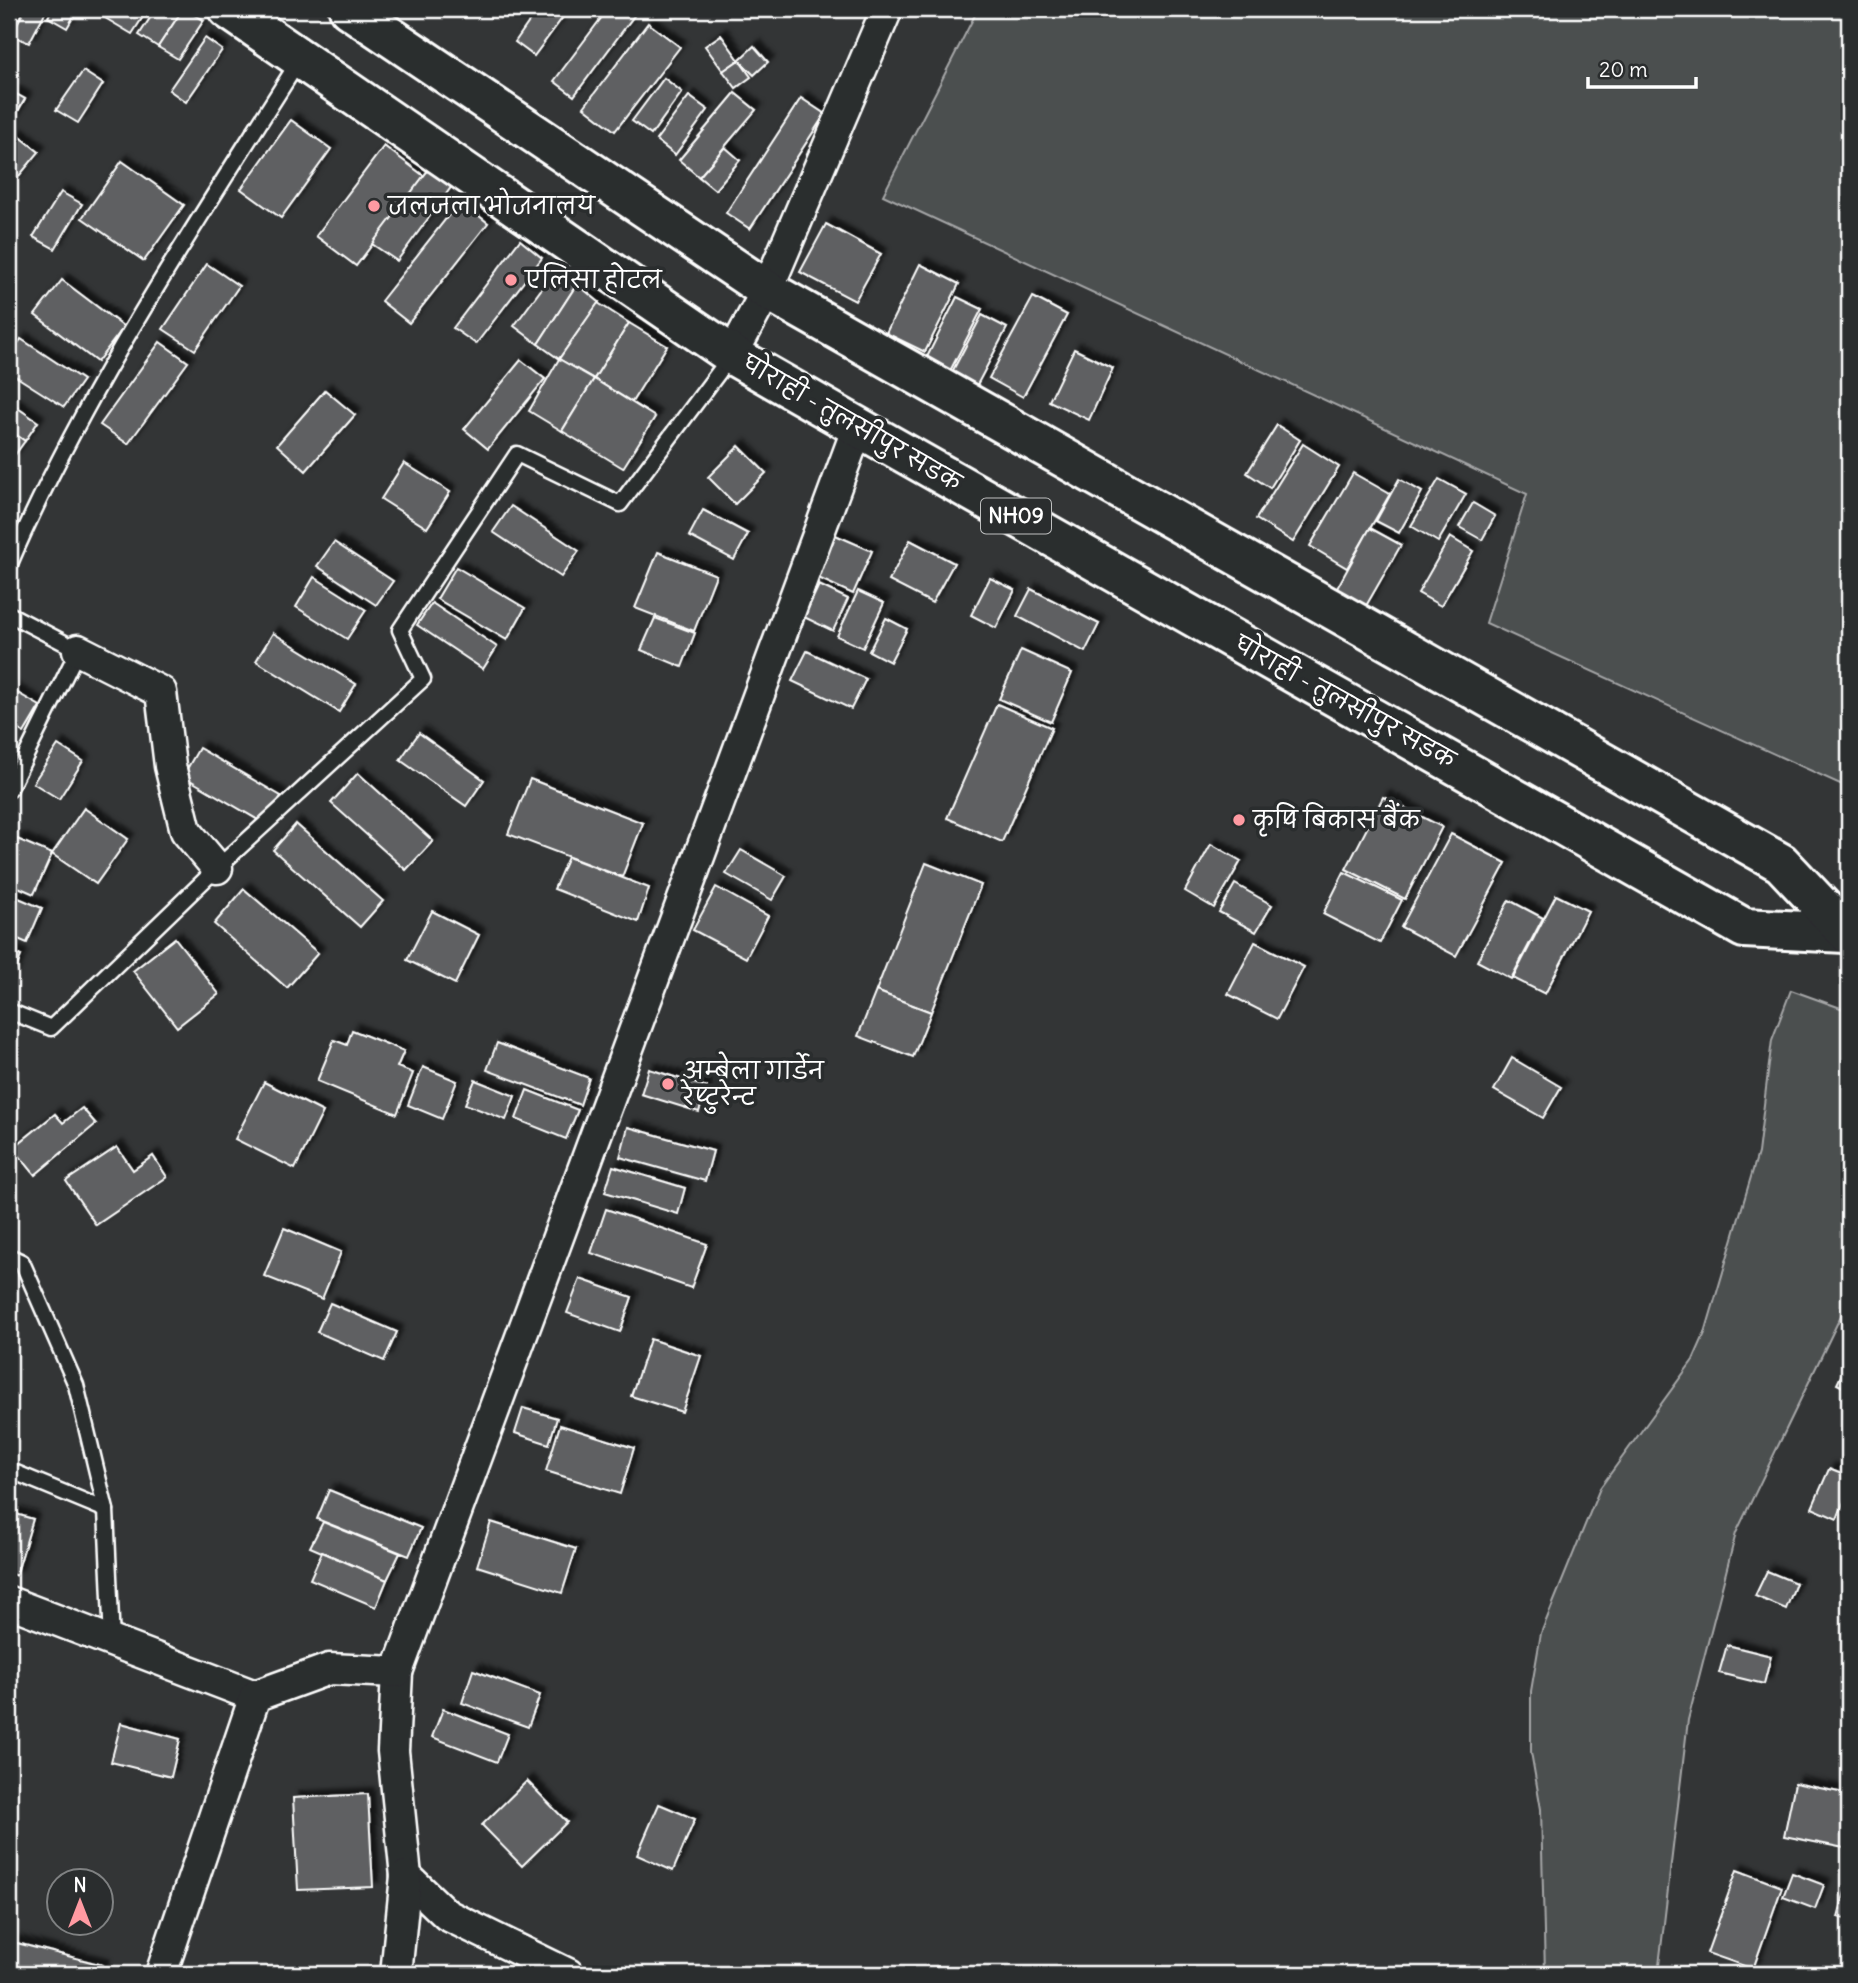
<svg xmlns="http://www.w3.org/2000/svg" width="1858" height="1983" viewBox="0 0 1858 1983" font-family="Delius,'Playpen Sans Deva',sans-serif">
  <style>
    .green { fill: #4c4f50; stroke: #a6a7a8; stroke-width: 2 }
    .building { fill: #5f6162; stroke: #fff; stroke-width: 2; filter: url(#shadow) }
    .lines { fill: none; stroke-linecap: round; stroke-linejoin: round }
    .lane-casing { stroke: #fff; stroke-width: 19 }
    .street-casing { stroke: #fff; stroke-width: 35 }
    .primary-casing { stroke: #fff; stroke-width: 44 }
    .lane { stroke: #2a2d2e; stroke-width: 14 }
    .street { stroke: #2a2d2e; stroke-width: 30 }
    .primary { stroke: #2a2d2e; stroke-width: 38 }
    .poi-dot { fill: #ff9aa2; stroke: #2a2d2e; stroke-width: 2.5 }
    .labels { text-anchor: middle; stroke-width: 7; stroke-linejoin: round; paint-order: stroke }
    .shield { fill: #2a2d2e; stroke: #bfc0c0; stroke-width: 2 }
    .shield-label { font-size: 21px; font-weight: bold; fill: #fff }
    .poi-label { font-size: 23px; fill: #fff; stroke: #2a2d2e; text-anchor: start }
    .street-label { font-size: 23px; fill: #fff; stroke: #2a2d2e }
  </style>
  <defs>
    <filter id="shadow"><feDropShadow dx="6" dy="-6" stdDeviation="2" flood-color="#0009"/></filter>
  </defs>
  <rect width="100%" height="100%" fill="#333536"/>
  <filter id="ink" filterUnits="userSpaceOnUse"><feTurbulence type="fractalNoise" baseFrequency=".0143" numOctaves="2"/><feDisplacementMap in="SourceGraphic" scale="14" xChannelSelector="R" yChannelSelector="G"/><feConvolveMatrix kernelMatrix="1 2 1 2 8 2 1 2 1" color-interpolation-filters="sRGB"/></filter>
  <g filter="url(#ink)">
    <g class="green">
      <path d="M 978,9 L 1849,9 L 1849,788 L 1486,623 L 1527,494 L 883,195 Z"/>
      <path d="M 1791,990 L 1849,1011 L 1849,1299 L 1736,1533 L 1688,1720 L 1658,1974 L 1545,1974 L 1541,1809 L 1531,1752 L 1531,1691 L 1541,1633 L 1600,1488 L 1693,1360 L 1705,1333 L 1758,1153 L 1772,1040 Z"/>
    </g>
    <g class="building">
      <path d="M 25,9 L 47,9 L 29,43 L 11,35 Z"/>
      <path d="M 52,9 L 78,9 L 67,28 L 48,17 Z"/>
      <path d="M 90,9 L 148,9 L 132,34 Z"/>
      <path d="M 156,9 L 183,9 L 158,47 L 139,35 Z"/>
      <path d="M 183,9 L 204,20 L 178,59 L 158,47 Z"/>
      <path d="M 538,9 L 569,9 L 534,56 L 515,42 Z"/>
      <path d="M 608,9 L 639,9 L 574,96 L 554,81 Z"/>
      <path d="M 648,23 L 680,47 L 615,131 L 584,107 Z"/>
      <path d="M 721,35 L 739,60 L 723,71 L 705,46 Z"/>
      <path d="M 205,38 L 222,50 L 186,102 L 169,90 Z"/>
      <path d="M 754,46 L 768,62 L 754,75 L 739,60 Z"/>
      <path d="M 739,60 L 751,77 L 736,88 L 723,71 Z"/>
      <path d="M 83,71 L 103,84 L 78,123 L 56,110 Z"/>
      <path d="M 664,78 L 682,92 L 651,135 L 632,121 Z"/>
      <path d="M 9,90 L 25,99 L 9,127 Z"/>
      <path d="M 735,93 L 756,110 L 699,177 L 679,160 Z"/>
      <path d="M 689,96 L 708,110 L 675,155 L 656,140 Z"/>
      <path d="M 801,98 L 825,114 L 750,229 L 726,213 Z"/>
      <path d="M 291,120 L 331,149 L 281,218 L 241,189 Z"/>
      <path d="M 18,135 L 39,152 L 9,188 L 9,147 Z"/>
      <path d="M 384,146 L 424,176 L 356,266 L 316,236 Z"/>
      <path d="M 725,147 L 740,160 L 715,190 L 699,177 Z"/>
      <path d="M 122,161 L 184,205 L 144,261 L 82,218 Z"/>
      <path d="M 429,169 L 452,186 L 397,261 L 372,244 Z"/>
      <path d="M 61,192 L 82,204 L 55,249 L 33,237 Z"/>
      <path d="M 460,201 L 488,223 L 409,323 L 381,301 Z"/>
      <path d="M 826,224 L 881,254 L 855,301 L 800,272 Z"/>
      <path d="M 520,240 L 542,258 L 476,344 L 453,328 Z"/>
      <path d="M 207,264 L 239,286 L 195,350 L 163,329 Z"/>
      <path d="M 920,264 L 959,284 L 925,352 L 886,333 Z"/>
      <path d="M 557,268 L 577,284 L 538,344 L 514,326 Z"/>
      <path d="M 62,280 L 124,327 L 97,362 L 35,315 Z"/>
      <path d="M 577,284 L 599,302 L 559,359 L 538,344 Z"/>
      <path d="M 957,297 L 982,309 L 950,371 L 926,359 Z"/>
      <path d="M 1033,297 L 1067,315 L 1023,397 L 989,378 Z"/>
      <path d="M 598,303 L 629,323 L 594,379 L 559,359 Z"/>
      <path d="M 982,315 L 1007,328 L 977,385 L 952,372 Z"/>
      <path d="M 629,323 L 667,346 L 632,402 L 594,379 Z"/>
      <path d="M 21,339 L 83,380 L 64,407 L 9,372 L 9,357 Z"/>
      <path d="M 160,342 L 188,362 L 128,444 L 100,425 Z"/>
      <path d="M 1074,349 L 1113,368 L 1089,420 L 1049,401 Z"/>
      <path d="M 559,359 L 594,379 L 562,431 L 529,411 Z"/>
      <path d="M 521,360 L 545,379 L 488,449 L 464,429 Z"/>
      <path d="M 594,379 L 655,417 L 623,468 L 562,431 Z"/>
      <path d="M 325,390 L 355,415 L 306,471 L 277,445 Z"/>
      <path d="M 9,402 L 38,422 L 25,441 L 9,430 Z"/>
      <path d="M 1277,425 L 1300,440 L 1270,488 L 1247,473 Z"/>
      <path d="M 9,430 L 25,441 L 9,463 Z"/>
      <path d="M 1303,444 L 1339,467 L 1293,542 L 1256,519 Z"/>
      <path d="M 739,446 L 766,473 L 735,504 L 708,477 Z"/>
      <path d="M 404,463 L 450,492 L 427,528 L 381,499 Z"/>
      <path d="M 1353,473 L 1390,494 L 1347,568 L 1310,546 Z"/>
      <path d="M 1399,479 L 1422,492 L 1399,533 L 1376,521 Z"/>
      <path d="M 1439,479 L 1466,494 L 1438,542 L 1411,526 Z"/>
      <path d="M 1473,503 L 1495,516 L 1482,540 L 1459,527 Z"/>
      <path d="M 511,506 L 579,551 L 561,577 L 493,532 Z"/>
      <path d="M 703,510 L 748,534 L 734,560 L 689,536 Z"/>
      <path d="M 1370,528 L 1401,545 L 1366,606 L 1336,590 Z"/>
      <path d="M 833,534 L 872,551 L 853,594 L 814,576 Z"/>
      <path d="M 1450,537 L 1473,551 L 1441,606 L 1418,593 Z"/>
      <path d="M 910,540 L 954,563 L 932,603 L 889,581 Z"/>
      <path d="M 334,542 L 393,581 L 376,605 L 317,566 Z"/>
      <path d="M 658,552 L 716,575 L 694,631 L 635,608 Z"/>
      <path d="M 456,567 L 525,608 L 507,640 L 437,599 Z"/>
      <path d="M 314,577 L 366,610 L 347,639 L 296,607 Z"/>
      <path d="M 990,578 L 1015,590 L 996,628 L 971,615 Z"/>
      <path d="M 819,585 L 848,599 L 833,631 L 804,617 Z"/>
      <path d="M 1031,589 L 1099,624 L 1085,652 L 1017,616 Z"/>
      <path d="M 858,591 L 884,603 L 863,648 L 837,636 Z"/>
      <path d="M 432,603 L 497,647 L 483,669 L 417,625 Z"/>
      <path d="M 655,618 L 695,633 L 682,667 L 641,650 Z"/>
      <path d="M 886,618 L 907,629 L 890,662 L 869,651 Z"/>
      <path d="M 273,633 L 356,684 L 339,712 L 256,661 Z"/>
      <path d="M 1021,650 L 1072,673 L 1051,722 L 999,699 Z"/>
      <path d="M 807,651 L 866,679 L 851,709 L 792,681 Z"/>
      <path d="M 9,688 L 40,706 L 24,733 L 9,724 Z"/>
      <path d="M 997,704 L 1052,728 L 1002,842 L 947,818 Z"/>
      <path d="M 419,733 L 484,780 L 466,806 L 400,760 Z"/>
      <path d="M 58,745 L 83,761 L 59,799 L 33,783 Z"/>
      <path d="M 199,748 L 281,796 L 265,824 L 183,776 Z"/>
      <path d="M 358,773 L 433,841 L 406,870 L 331,803 Z"/>
      <path d="M 530,779 L 643,823 L 622,877 L 508,834 Z"/>
      <path d="M 1383,797 L 1442,827 L 1405,899 L 1346,869 Z"/>
      <path d="M 84,808 L 128,839 L 96,884 L 52,854 Z"/>
      <path d="M 296,824 L 383,901 L 360,927 L 273,850 Z"/>
      <path d="M 1451,834 L 1506,863 L 1456,956 L 1401,927 Z"/>
      <path d="M 17,839 L 52,854 L 34,894 L 9,883 L 9,858 Z"/>
      <path d="M 1211,844 L 1241,861 L 1214,908 L 1185,891 Z"/>
      <path d="M 741,850 L 786,876 L 772,900 L 726,874 Z"/>
      <path d="M 568,857 L 649,888 L 638,922 L 554,889 Z"/>
      <path d="M 926,863 L 981,885 L 931,1012 L 876,991 Z"/>
      <path d="M 1344,872 L 1402,900 L 1380,943 L 1323,914 Z"/>
      <path d="M 1235,884 L 1272,905 L 1256,932 L 1219,912 Z"/>
      <path d="M 716,887 L 768,916 L 746,958 L 693,930 Z"/>
      <path d="M 244,889 L 318,953 L 287,988 L 214,924 Z"/>
      <path d="M 9,894 L 42,908 L 27,943 L 9,935 Z"/>
      <path d="M 1556,895 L 1588,911 L 1545,994 L 1513,978 Z"/>
      <path d="M 1509,900 L 1543,918 L 1511,979 L 1477,961 Z"/>
      <path d="M 432,911 L 479,935 L 455,984 L 407,960 Z"/>
      <path d="M 175,938 L 219,994 L 177,1027 L 133,971 Z"/>
      <path d="M 1255,942 L 1304,967 L 1277,1019 L 1228,994 Z"/>
      <path d="M 9,951 L 21,956 L 9,985 Z"/>
      <path d="M 876,991 L 931,1012 L 913,1057 L 858,1036 Z"/>
      <path d="M 352,1030 L 404,1051 L 397,1067 L 413,1073 L 397,1114 L 317,1081 L 334,1040 L 347,1045 Z"/>
      <path d="M 497,1043 L 589,1078 L 580,1105 L 487,1070 Z"/>
      <path d="M 1512,1058 L 1561,1087 L 1543,1118 L 1494,1090 Z"/>
      <path d="M 423,1067 L 457,1081 L 442,1119 L 408,1105 Z"/>
      <path d="M 649,1069 L 707,1087 L 699,1112 L 641,1094 Z"/>
      <path d="M 475,1080 L 515,1096 L 506,1120 L 465,1104 Z"/>
      <path d="M 264,1082 L 323,1112 L 295,1169 L 235,1139 Z"/>
      <path d="M 527,1090 L 578,1110 L 566,1139 L 516,1119 Z"/>
      <path d="M 82,1108 L 96,1124 L 35,1175 L 13,1148 L 55,1114 L 63,1123 Z"/>
      <path d="M 628,1127 L 713,1151 L 705,1181 L 620,1157 Z"/>
      <path d="M 117,1147 L 133,1170 L 153,1156 L 167,1177 L 96,1225 L 66,1181 Z"/>
      <path d="M 613,1166 L 685,1188 L 678,1214 L 605,1192 Z"/>
      <path d="M 606,1209 L 707,1244 L 691,1288 L 591,1253 Z"/>
      <path d="M 284,1228 L 341,1252 L 322,1299 L 264,1276 Z"/>
      <path d="M 580,1279 L 632,1297 L 620,1332 L 567,1313 Z"/>
      <path d="M 330,1303 L 397,1332 L 384,1361 L 317,1332 Z"/>
      <path d="M 650,1339 L 701,1356 L 682,1412 L 631,1396 Z"/>
      <path d="M 1849,1359 L 1849,1390 L 1837,1384 Z"/>
      <path d="M 523,1408 L 557,1418 L 549,1444 L 515,1433 Z"/>
      <path d="M 560,1425 L 634,1448 L 620,1494 L 546,1471 Z"/>
      <path d="M 1829,1469 L 1849,1477 L 1849,1489 L 1837,1519 L 1812,1508 Z"/>
      <path d="M 329,1490 L 421,1528 L 409,1556 L 317,1519 Z"/>
      <path d="M 9,1512 L 33,1519 L 16,1576 L 9,1573 Z"/>
      <path d="M 323,1522 L 400,1553 L 387,1580 L 310,1547 Z"/>
      <path d="M 491,1522 L 576,1549 L 562,1593 L 477,1566 Z"/>
      <path d="M 322,1552 L 387,1580 L 376,1607 L 310,1579 Z"/>
      <path d="M 1767,1571 L 1796,1583 L 1786,1609 L 1755,1596 Z"/>
      <path d="M 1727,1645 L 1771,1656 L 1764,1684 L 1719,1673 Z"/>
      <path d="M 473,1670 L 540,1695 L 528,1727 L 462,1703 Z"/>
      <path d="M 443,1709 L 508,1734 L 497,1762 L 432,1737 Z"/>
      <path d="M 121,1723 L 180,1739 L 171,1777 L 111,1762 Z"/>
      <path d="M 527,1781 L 567,1822 L 522,1866 L 482,1825 Z"/>
      <path d="M 1795,1783 L 1849,1794 L 1849,1849 L 1784,1836 Z"/>
      <path d="M 368,1794 L 373,1887 L 298,1890 L 293,1798 Z"/>
      <path d="M 659,1804 L 695,1819 L 673,1871 L 637,1855 Z"/>
      <path d="M 1737,1870 L 1782,1887 L 1753,1969 L 1707,1953 Z"/>
      <path d="M 1792,1873 L 1824,1885 L 1815,1909 L 1783,1897 Z"/>
      <path d="M 1849,1877 L 1849,1920 L 1838,1917 Z"/>
      <path d="M 9,1941 L 103,1965 L 101,1974 L 24,1974 L 9,1970 Z"/>
    </g>
    <g class="lines">
      <g class="lane-casing">
        <g id="lane">
          <path d="M 9,566 C 86,387 197,223 300,59"/>
          <path d="M 9,614 L 78,650 L 9,790"/>
          <path d="M 9,1011 L 51,1028 L 217,868 L 423,679 L 400,630 L 517,454 L 620,504 L 731,356"/>
          <path d="M 9,1256 L 22,1262 L 76,1385 L 106,1510 L 112,1642"/>
          <path d="M 9,1470 L 106,1510"/>
        </g>
      </g>
      <g class="street-casing">
        <g id="street">
          <path d="M 732,355 L 767,290 L 887,9"/>
          <path d="M 78,650 L 161,692 L 170,766 L 186,831 L 217,868"/>
          <path d="M 9,1602 L 255,1696"/>
          <path d="M 397,1672 L 393,1751 L 406,1876 L 447,1915 L 568,1974"/>
          <path d="M 161,1974 L 255,1696 L 329,1669 L 397,1672 L 858,427"/>
          <path d="M 396,1974 L 406,1876"/>
        </g>
      </g>
      <g class="primary-casing">
        <g id="primary">
          <path d="M 228,9 L 732,355 L 858,427 L 1744,928 L 1846,933"/>
          <path d="M 349,9 L 767,290 L 1781,863 L 1849,935"/>
        </g>
      </g>
      <use href="#lane" class="lane"/>
      <use href="#street" class="street"/>
      <use href="#primary" class="primary"/>
    </g>
  </g>
  <g class="poi-dot">
    <circle cx="374" cy="206" r="7"/>
    <circle cx="511" cy="280" r="7"/>
    <circle cx="1239" cy="820" r="7"/>
    <circle cx="668" cy="1084" r="7"/>
  </g>
  <g class="labels">
    <rect class="shield" x="981" y="498.5" width="70" height="35" rx="5"/>
    <g class="shield-label">
      <text x="1016" y="523">NH09</text>
    </g>
    <g class="poi-label">
      <text x="388" y="214">जलजला भोजनालय</text>
      <text x="525" y="288">एलिसा होटल</text>
      <text x="1253" y="828">कृषि बिकास बैंक</text>
      <text x="682" y="1079">अम्ब्रेला गार्डेन<tspan x="682" dy="26">रेष्टुरेन्ट</tspan></text>
    </g>
    <g class="street-label">
      <text transform="translate(852 423) rotate(30)" y="8">घोराही - तुलसीपुर सडक</text>
      <text transform="translate(1345 702) rotate(29)" y="8">घोराही - तुलसीपुर सडक</text>
    </g>
  </g>
  <rect width="1858" height="1983" fill="none" stroke="#2a2d2e" stroke-width="35"/>
  <rect x="18" y="18" width="1823" height="1948" fill="none" stroke="#fff" stroke-width="2.5" filter="url(#ink)"/>
  <g transform="translate(80 1902)"><circle r="33" fill="#2a2d2e" stroke="#7f8182" stroke-width="2"/>
  <path d="M0-5L12 26L0 18L-12 26Z" fill="#ff9aa2"/>
  <text y="-10" font-size="19" font-weight="bold" text-anchor="middle" fill="#ffffff">N</text>
  </g>
  <path d="M1588 77v10h108v-10" fill="none" stroke="#ffffff" stroke-width="3.5"/>
  <text x="1599" y="77" font-size="21" fill="#ffffff" stroke="#2a2d2e" stroke-width="5" paint-order="stroke">20 m</text>
</svg>
